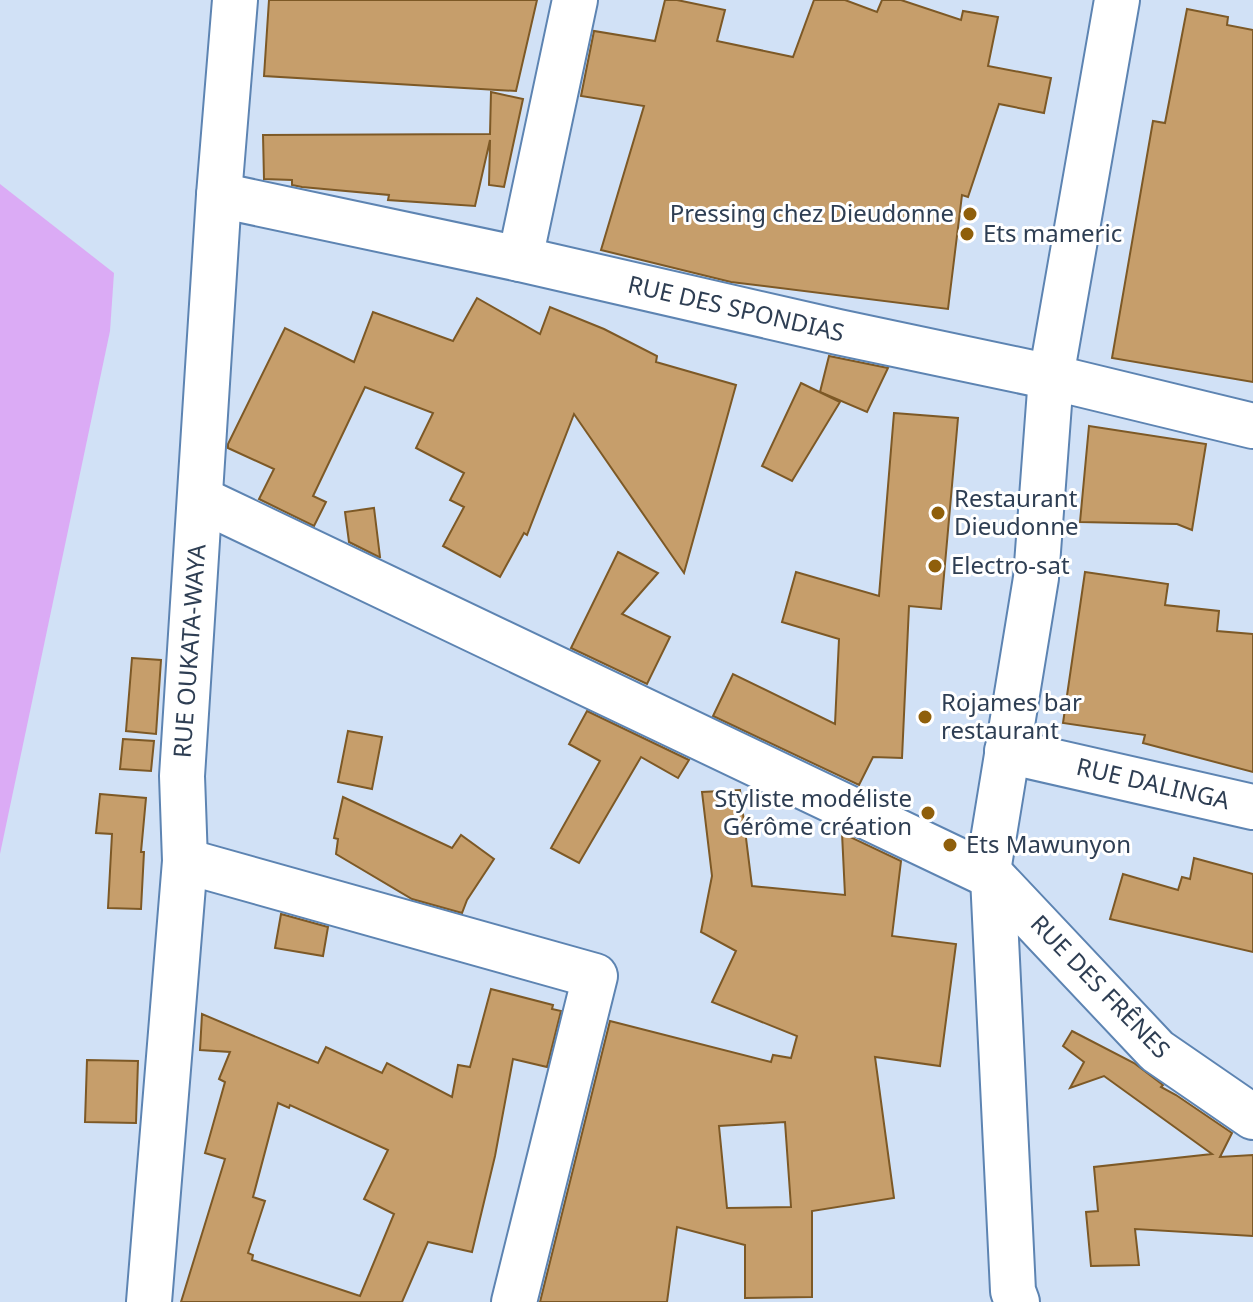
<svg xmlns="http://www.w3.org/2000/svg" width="1253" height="1302" viewBox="0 0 1253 1302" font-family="'Noto Sans',sans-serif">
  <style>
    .water { fill: #dbabf5 }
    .building { fill: #c69e6b; stroke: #7d5926; stroke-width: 2; fill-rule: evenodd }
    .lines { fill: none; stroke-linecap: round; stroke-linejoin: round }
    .minor-casing { stroke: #5d84b2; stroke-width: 48 }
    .minor { stroke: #fff; stroke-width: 44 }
    .poi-dot { fill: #8f5f0b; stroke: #fff; stroke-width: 3 }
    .labels { text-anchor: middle; stroke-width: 6; stroke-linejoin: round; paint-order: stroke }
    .poi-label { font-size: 24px; fill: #2e3e53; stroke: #fff; text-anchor: start }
    .street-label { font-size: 24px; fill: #2e3e53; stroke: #fff }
  </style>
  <rect width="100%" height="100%" fill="#d1e1f6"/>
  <path class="water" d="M 0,184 L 114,273 L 110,331 L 0,854 Z"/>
  <g class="building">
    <path d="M 269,0 L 537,0 L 516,91 L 264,76 Z"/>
    <path d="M 665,0 L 677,0 L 725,10 L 717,41 L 793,57 L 814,0 L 845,0 L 877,12 L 882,0 L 901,0 L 961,20 L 963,11 L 998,17 L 988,66 L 1051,78 L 1044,113 L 999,104 L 968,197 L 962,195 L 948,309 L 731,282 L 601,250 L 644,106 L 581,96 L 594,31 L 655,41 Z"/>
    <path d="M 1187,9 L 1228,17 L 1227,25 L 1253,30 L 1253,382 L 1112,358 L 1153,121 L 1165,123 Z"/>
    <path d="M 491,92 L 523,99 L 504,187 L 489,185 L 490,140 L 475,206 L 388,200 L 389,195 L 302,187 L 292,185 L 292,180 L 264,179 L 263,135 L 490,134 Z"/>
    <path d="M 477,298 L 540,334 L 550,307 L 604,329 L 657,356 L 656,362 L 736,385 L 684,573 L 574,414 L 527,535 L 524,533 L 500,577 L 443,546 L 464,507 L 450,500 L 464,473 L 416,448 L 433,413 L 365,387 L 313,496 L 326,502 L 314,526 L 259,499 L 274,469 L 228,448 L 228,444 L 285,328 L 354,362 L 373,312 L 453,341 Z"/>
    <path d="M 829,356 L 888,368 L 867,412 L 820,392 Z"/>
    <path d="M 801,383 L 840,402 L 792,481 L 762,466 Z"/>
    <path d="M 894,413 L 958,418 L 941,609 L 909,606 L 902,758 L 873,757 L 859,785 L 713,716 L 733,674 L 835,724 L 839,639 L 782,622 L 796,572 L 879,596 Z"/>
    <path d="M 1089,426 L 1206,444 L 1192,530 L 1177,524 L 1080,522 Z"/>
    <path d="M 374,508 L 380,557 L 379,557 L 349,542 L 345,512 Z"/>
    <path d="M 618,552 L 658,573 L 622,614 L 670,637 L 647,684 L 571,648 Z"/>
    <path d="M 1085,572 L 1168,584 L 1165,605 L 1219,611 L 1217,631 L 1253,634 L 1253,772 L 1143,743 L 1145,735 L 1063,723 Z"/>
    <path d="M 132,658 L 161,660 L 156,734 L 126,731 Z"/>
    <path d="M 587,711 L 689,760 L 678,778 L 641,757 L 579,863 L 551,848 L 600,761 L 569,744 Z"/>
    <path d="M 348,731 L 382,737 L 372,789 L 338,782 Z"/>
    <path d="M 123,739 L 154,741 L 151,771 L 120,769 Z"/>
    <path d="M 740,790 L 752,886 L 845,895 L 842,833 L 901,861 L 892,936 L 956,944 L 940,1066 L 875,1057 L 894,1198 L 812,1211 L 812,1297 L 745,1298 L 745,1245 L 677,1227 L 667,1302 L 540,1302 L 610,1021 L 771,1062 L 773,1055 L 791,1058 L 797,1036 L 712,1002 L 736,951 L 701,932 L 712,876 L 702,792 ZM 785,1122 L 791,1207 L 727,1208 L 719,1126 Z"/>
    <path d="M 100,794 L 146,798 L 141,852 L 144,852 L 141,909 L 108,908 L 112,834 L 96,833 Z"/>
    <path d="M 343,797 L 452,848 L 461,835 L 494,859 L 467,900 L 462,913 L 412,899 L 336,854 L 338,839 L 334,838 Z"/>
    <path d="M 1194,858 L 1253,874 L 1253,952 L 1110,919 L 1123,874 L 1178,890 L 1182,877 L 1190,879 Z"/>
    <path d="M 281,914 L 328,927 L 323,956 L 275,948 Z"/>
    <path d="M 491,989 L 553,1005 L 552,1009 L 561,1011 L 547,1067 L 513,1059 L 495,1156 L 472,1252 L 428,1242 L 402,1302 L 181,1302 L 225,1159 L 205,1153 L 225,1082 L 219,1079 L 230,1052 L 200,1050 L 202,1014 L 318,1063 L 326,1047 L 382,1073 L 387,1063 L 452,1097 L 458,1065 L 470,1067 ZM 278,1103 L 289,1108 L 290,1105 L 388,1150 L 364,1199 L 394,1214 L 360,1296 L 252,1260 L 253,1255 L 248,1253 L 265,1201 L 253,1197 Z"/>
    <path d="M 1072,1031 L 1134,1063 L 1163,1085 L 1161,1087 L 1176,1095 L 1232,1133 L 1220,1157 L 1253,1155 L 1253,1236 L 1135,1229 L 1139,1265 L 1091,1266 L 1086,1212 L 1098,1211 L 1094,1167 L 1212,1154 L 1104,1076 L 1070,1088 L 1084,1062 L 1063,1046 Z"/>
    <path d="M 87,1060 L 138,1061 L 136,1123 L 85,1122 Z"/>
  </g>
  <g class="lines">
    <g class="minor-casing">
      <g id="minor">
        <path d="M 219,195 L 520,259 L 838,332 L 1051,377 L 1253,426"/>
        <path d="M 520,259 L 575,0"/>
        <path d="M 200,499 L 993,877 L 1157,1051 L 1253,1117"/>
        <path d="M 1007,751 L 1253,807"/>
        <path d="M 185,861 L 595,976 L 514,1302"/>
        <path d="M 149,1302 L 185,861 L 182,776 L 219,195 L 235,0"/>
        <path d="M 1017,1302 L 1013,1291 L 993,877 L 988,871 L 1036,578 L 1051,377 L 1117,0"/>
      </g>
    </g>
    <use href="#minor" class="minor"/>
  </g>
  <g class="poi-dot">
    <circle cx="970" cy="214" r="8"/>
    <circle cx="967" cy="234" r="8"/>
    <circle cx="938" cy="513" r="8"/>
    <circle cx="935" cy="566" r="8"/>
    <circle cx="925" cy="717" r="8"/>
    <circle cx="928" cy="813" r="8"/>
    <circle cx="950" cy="845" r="8"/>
  </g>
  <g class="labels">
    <g class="poi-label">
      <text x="954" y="222" text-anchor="end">Pressing chez Dieudonne</text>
      <text x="983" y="242">Ets mameric</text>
      <text x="954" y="507">Restaurant<tspan x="954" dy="28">Dieudonne</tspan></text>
      <text x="951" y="574">Electro-sat</text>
      <text x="941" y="711">Rojames bar<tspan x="941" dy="28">restaurant</tspan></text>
      <text x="912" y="807" text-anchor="end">Styliste modéliste<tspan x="912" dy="28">Gérôme création</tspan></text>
      <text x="966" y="853">Ets Mawunyon</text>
    </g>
    <g class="street-label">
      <text transform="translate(736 309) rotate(13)" y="8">RUE DES SPONDIAS</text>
      <text transform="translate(190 651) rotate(-86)" y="8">RUE OUKATA-WAYA</text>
      <text transform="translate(1153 784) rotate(13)" y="8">RUE DALINGA</text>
      <text transform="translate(1100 987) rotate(46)" y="8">RUE DES FRÊNES</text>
    </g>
  </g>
</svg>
